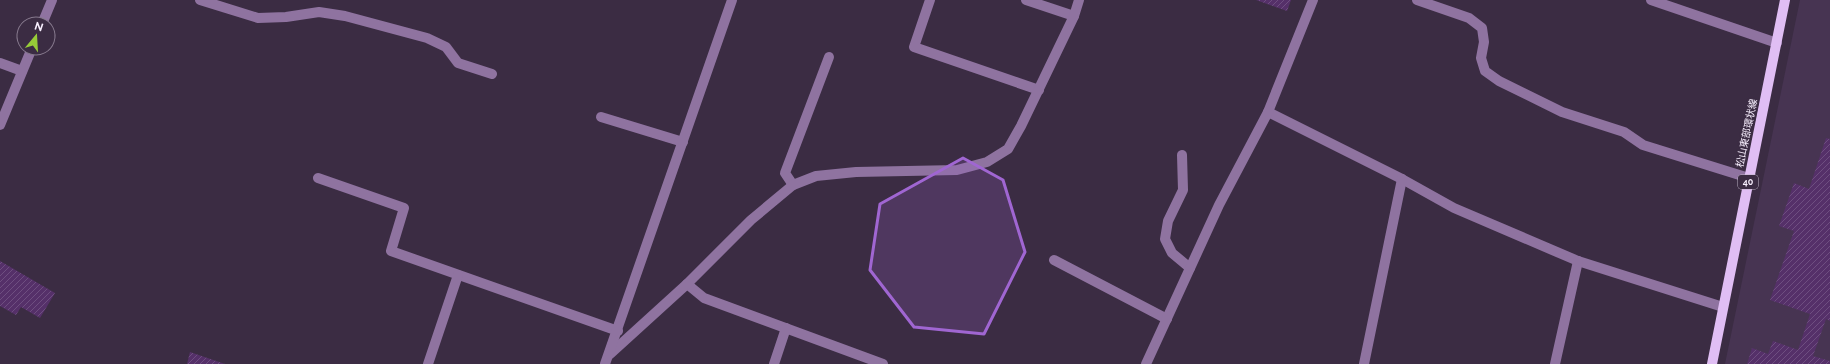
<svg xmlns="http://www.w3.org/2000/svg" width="1830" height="364" viewBox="0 0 1830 364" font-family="Raleway,'Noto Sans JP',sans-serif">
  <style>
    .built { fill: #473452 }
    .building { fill: url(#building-hatch) }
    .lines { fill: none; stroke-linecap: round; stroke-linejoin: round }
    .minor { stroke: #8f73a0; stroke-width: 10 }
    .major { stroke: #e0bef4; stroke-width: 10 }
    .marked { fill: #a066d2; fill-opacity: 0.2; stroke: #a066d2; stroke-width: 3; stroke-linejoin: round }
    .labels { text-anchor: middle; stroke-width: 3.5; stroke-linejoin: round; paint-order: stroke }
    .shield { fill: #3b2c43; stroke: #bfb4c6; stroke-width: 1 }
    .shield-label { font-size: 9px; font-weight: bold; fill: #f8effe }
    .street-label { font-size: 10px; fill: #f8effe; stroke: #3b2c43 }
  </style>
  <defs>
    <pattern id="building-hatch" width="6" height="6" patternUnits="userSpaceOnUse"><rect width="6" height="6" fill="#553069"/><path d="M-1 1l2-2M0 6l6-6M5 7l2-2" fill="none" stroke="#6e4e80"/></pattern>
  </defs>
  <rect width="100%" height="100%" fill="#3b2c43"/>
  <path class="built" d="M 1800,0 L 1830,0 L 1830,364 L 1725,364 Z"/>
  <g class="building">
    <path d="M 1256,0 L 1291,0 L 1287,11 Z"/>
    <path d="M 1826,138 L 1830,139 L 1830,321 L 1826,319 L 1813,356 L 1830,361 L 1830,364 L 1747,364 L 1752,348 L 1768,354 L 1773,341 L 1798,350 L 1810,314 L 1770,300 L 1794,231 L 1779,226 L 1794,183 L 1809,189 Z"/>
    <path d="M 0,261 L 55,293 L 40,318 L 21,307 L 16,315 L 0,306 Z"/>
    <path d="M 190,352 L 225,364 L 187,364 Z"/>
  </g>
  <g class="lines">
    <g class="minor">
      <path d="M 200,0 L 258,18 L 286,17 L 319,12 L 345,16 L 427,38 L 446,47 L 458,63 L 492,74"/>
      <path d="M 930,0 L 914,47 L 1039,90"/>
      <path d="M 1026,0 L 1074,16"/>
      <path d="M 1417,0 L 1469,18 L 1482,28 L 1484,42 L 1481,58 L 1485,71 L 1499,81 L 1562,112 L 1624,132 L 1643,145 L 1749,178"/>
      <path d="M 1651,0 L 1777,43"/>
      <path d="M 42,24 L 52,0"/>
      <path d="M 0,63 L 22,71"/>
      <path d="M 1268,112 L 1402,179 L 1454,208 L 1578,261 L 1723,307"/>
      <path d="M 601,117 L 683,142"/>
      <path d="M 0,125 L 32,48"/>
      <path d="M 1182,155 L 1183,190 L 1168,221 L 1165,239 L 1172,253 L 1190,268"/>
      <path d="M 318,178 L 404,208 L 391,251 L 618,331"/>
      <path d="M 793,185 L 785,173 L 829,57"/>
      <path d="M 1054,260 L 1167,319"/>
      <path d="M 687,284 L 704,298 L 883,364"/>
      <path d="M 610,354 L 687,284 L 751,220 L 793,185 L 816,176 L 856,172 L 957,170 L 987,162 L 1008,149 L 1021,126 L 1074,16 L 1079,0"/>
      <path d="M 428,364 L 458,275"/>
      <path d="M 605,364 L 732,0"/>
      <path d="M 774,364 L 786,328"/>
      <path d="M 1146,364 L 1219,205 L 1268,112 L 1313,0"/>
      <path d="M 1364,364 L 1402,179"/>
      <path d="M 1555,364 L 1578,261"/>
    </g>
    <path class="major" d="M 1712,364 L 1785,0"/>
  </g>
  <path class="marked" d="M 963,158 L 1003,180 L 1025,252 L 984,334 L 914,327 L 870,270 L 880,204 Z"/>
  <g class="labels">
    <rect class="shield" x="1738" y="175" width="20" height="14" rx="3"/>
    <g class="shield-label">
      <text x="1748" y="185">40</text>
    </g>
    <g class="street-label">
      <text transform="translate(1746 133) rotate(-78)" y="4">松山東部環状線</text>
    </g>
  </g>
  <g transform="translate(36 36) rotate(18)"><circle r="19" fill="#3b2c43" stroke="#877a8e"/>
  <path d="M0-3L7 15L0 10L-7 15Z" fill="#97cc38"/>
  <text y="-6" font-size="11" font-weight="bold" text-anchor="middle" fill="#f8effe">N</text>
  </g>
</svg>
